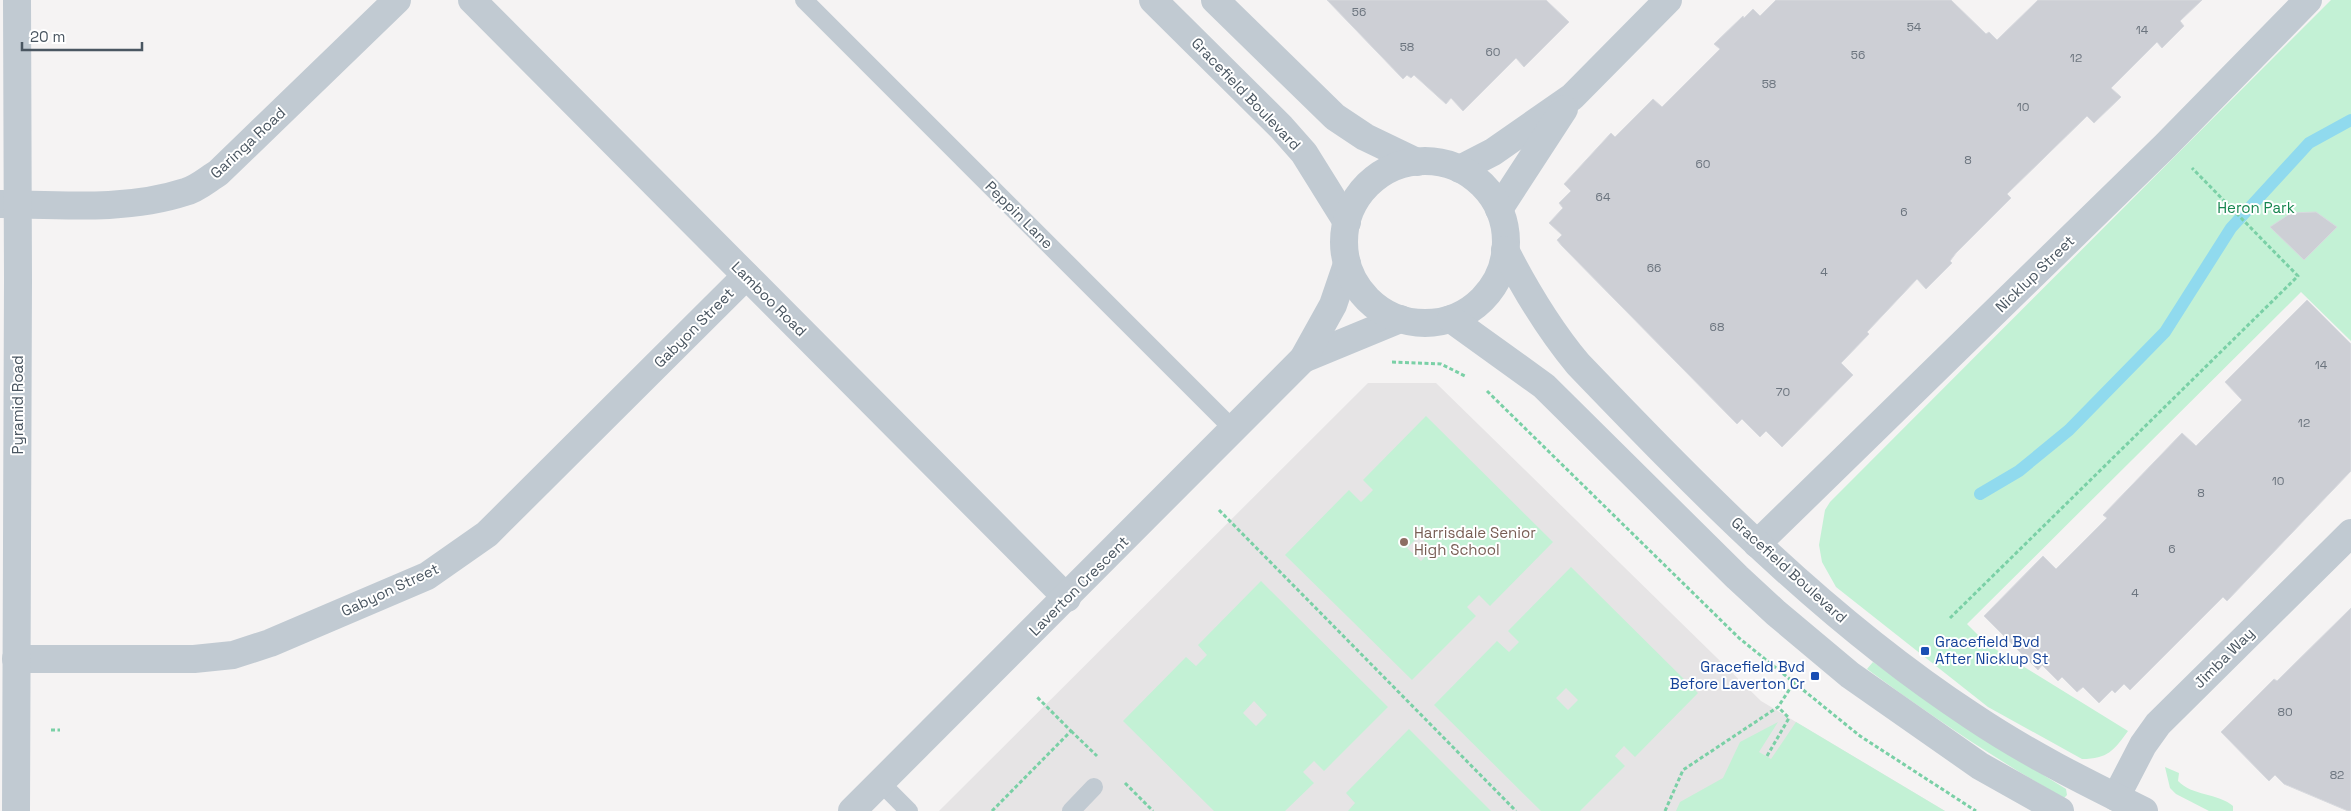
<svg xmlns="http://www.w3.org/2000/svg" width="2351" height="811" viewBox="0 0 2351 811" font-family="'Space Grotesk',sans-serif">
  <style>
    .education { fill: #e6e4e5 }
    .green { fill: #c3f1d5; fill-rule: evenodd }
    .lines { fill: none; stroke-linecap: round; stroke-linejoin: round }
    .stream { stroke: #90daee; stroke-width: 12 }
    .building { fill: #cdcfd5; stroke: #d7d9de }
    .path { stroke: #7ad0a6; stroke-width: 3; stroke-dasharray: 4 2.5; stroke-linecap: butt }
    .service { stroke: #c1cad2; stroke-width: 18 }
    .minor { stroke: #c1cad2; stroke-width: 28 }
    .tertiary { stroke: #c1cad2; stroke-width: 28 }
    .education-dot { fill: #8d6e63; stroke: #fff; stroke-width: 2 }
    .transit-dot { fill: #1a4fb4; stroke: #fff; stroke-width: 2 }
    .labels { text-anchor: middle; stroke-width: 4; stroke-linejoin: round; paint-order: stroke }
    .number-label { font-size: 12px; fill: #6b747e }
    .street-label { font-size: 15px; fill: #4a5661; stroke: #fff }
    .park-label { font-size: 15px; fill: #17864f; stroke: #fff }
    .education-label { font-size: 15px; fill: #785e54; stroke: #fff; text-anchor: start }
    .transit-label { font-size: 15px; fill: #164399; stroke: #fff; text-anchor: start }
  </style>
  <rect width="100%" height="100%" fill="#f5f3f3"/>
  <path class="education" d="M 1368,383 L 1436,383 L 1761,701 L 1945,811 L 939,811 Z"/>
  <g class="green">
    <path d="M 2331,0 L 2351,0 L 2351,341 L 2301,292 L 1967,624 L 1987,644 L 2128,731 C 2114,750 2108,759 2082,759 L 1988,707 L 1836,587 L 1822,562 L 1819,545 L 1825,510 L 1830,502 Z"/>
    <path d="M 1426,416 L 1553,542 L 1490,606 L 1479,595 L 1467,607 L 1476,616 L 1412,680 L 1285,555 L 1349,490 L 1361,502 L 1373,490 L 1363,480 ZM 1419,536 L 1433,549 L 1421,561 L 1407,548 Z"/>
    <path d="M 1571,567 L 1698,693 L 1635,757 L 1624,746 L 1615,756 L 1625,766 L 1580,811 L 1541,811 L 1434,705 L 1497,641 L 1509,652 L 1519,642 L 1508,631 ZM 1566,688 L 1578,700 L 1568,710 L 1556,698 Z"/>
    <path d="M 1261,581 L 1388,707 L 1324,771 L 1314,761 L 1303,772 L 1314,783 L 1285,811 L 1214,811 L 1123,721 L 1186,657 L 1196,666 L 1207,655 L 1198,645 ZM 1254,701 L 1267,715 L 1256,726 L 1243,713 Z"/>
    <path d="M 1873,662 L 1987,740 L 2066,789 L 2067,795 L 2064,798 C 1995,759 1931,716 1867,669 Z"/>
    <path d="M 1778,722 L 1759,752 L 1771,759 L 1796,722 L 1945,811 L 1676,811 L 1680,802 L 1723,778 L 1740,742 Z"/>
    <path d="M 1409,729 L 1491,811 L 1348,811 L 1355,803 L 1346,793 Z"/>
    <path d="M 2165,767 L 2179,773 L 2178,781 C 2192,796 2218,793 2233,806 L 2233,811 L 2209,811 L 2176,794 L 2170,788 Z"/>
  </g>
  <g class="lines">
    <path class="stream" d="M 1980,494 L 2019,471 L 2069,430 L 2165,332 L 2231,228 L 2242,216 L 2309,143 L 2351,120"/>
  </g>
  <g class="building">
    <path d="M 1327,0 L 1546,0 L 1569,22 L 1524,67 L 1516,58 L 1463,111 L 1451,98 L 1446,104 L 1414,75 L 1411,78 L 1407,75 L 1403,79 Z"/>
    <path d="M 1776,0 L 1951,0 L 1986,34 L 1989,32 L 1997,40 L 2038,0 L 2202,0 L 2180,21 L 2184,26 L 2162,48 L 2157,42 L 2111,88 L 2121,97 L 2094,123 L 2087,116 L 2007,194 L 2011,198 L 1956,253 L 1950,261 L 1952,263 L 1926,289 L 1917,279 L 1867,332 L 1869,334 L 1841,363 L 1853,375 L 1782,447 L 1766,431 L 1760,437 L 1742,419 L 1737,424 L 1562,246 L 1557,240 L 1562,235 L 1549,223 L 1563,208 L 1559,203 L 1571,191 L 1564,184 L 1611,133 L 1615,137 L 1653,99 L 1662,107 L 1720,49 L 1714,44 L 1743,16 L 1744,18 L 1753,9 L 1760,16 Z"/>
    <path d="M 2316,212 L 2337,227 L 2304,260 L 2270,227 L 2291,213 Z"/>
    <path d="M 2307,300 L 2351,344 L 2351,471 L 2227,601 L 2223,597 L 2130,690 L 2124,684 L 2115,693 L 2112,690 L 2099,703 L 2083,687 L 2077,692 L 2062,677 L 2058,681 L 2042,665 L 2038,670 L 1984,616 L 2043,556 L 2056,569 L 2107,518 L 2103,515 L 2182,433 L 2196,446 L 2242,400 L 2225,382 Z"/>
    <path d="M 2351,608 L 2351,811 L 2348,811 L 2284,784 L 2275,775 L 2269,781 L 2221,732 L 2274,679 L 2277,681 Z"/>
  </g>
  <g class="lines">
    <g class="path">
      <path d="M 1392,362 L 1441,364 L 1465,376"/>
      <path d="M 1487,391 L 1739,638 L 1860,736 L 1976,811"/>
      <path d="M 1219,510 L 1516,811"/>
      <path d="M 1950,618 L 2298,276 L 2192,168"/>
      <path d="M 51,730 L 60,730"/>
      <path d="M 1071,731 L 1097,756"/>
      <path d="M 1767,756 L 1789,718 L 1778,707"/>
      <path d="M 1125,783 L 1153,811"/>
      <path d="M 992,811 L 1071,731 L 1036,696"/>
      <path d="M 1665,811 L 1683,770 L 1778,707 L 1793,684"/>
    </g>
    <g class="service">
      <path d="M 804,0 L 1234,430"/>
      <path d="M 881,783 L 909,811"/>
      <path d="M 1071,811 L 1094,787"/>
    </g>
    <g class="minor">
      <path d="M 472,0 L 1067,598"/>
      <path d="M 1460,169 L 1493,152 L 1572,97 L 1668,0"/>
      <path d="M 1,204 C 61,205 127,211 185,192 C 197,189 208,179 218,173 L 397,0"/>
      <path d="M 1499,209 L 1564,109"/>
      <path d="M 1303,359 L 1400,319"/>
      <path d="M 1757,544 L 2165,146 L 2308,0"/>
      <path d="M 16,659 L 194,659 L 233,655 L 270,643 L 427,576 L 487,534 L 746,276"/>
      <path d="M 2116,797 L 2143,745 L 2158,724 L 2351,533"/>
      <path d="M 16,811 L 18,280 L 17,0"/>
      <path d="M 852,811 L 1303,359 L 1333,305 L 1347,264"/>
    </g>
    <g class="tertiary">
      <path d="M 1153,0 L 1281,127 L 1304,153 L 1347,222"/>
      <path d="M 1215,0 L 1335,117 L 1365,137 L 1417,162"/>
      <circle cx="1425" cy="242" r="81"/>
      <path d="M 1505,250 C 1526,291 1548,328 1578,364 C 1700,491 1824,619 1972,716 C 2027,753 2085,782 2144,811"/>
      <path d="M 1451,319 L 1544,386 L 1737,577 L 1776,613 L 1850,675 L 1980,766 L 2060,811"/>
    </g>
  </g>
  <circle class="education-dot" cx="1404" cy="542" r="5"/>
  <g class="transit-dot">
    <rect x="1920" y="646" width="10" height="10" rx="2.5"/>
    <rect x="1810" y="671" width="10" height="10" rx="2.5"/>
  </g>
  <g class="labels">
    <g class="number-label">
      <text x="1359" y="16">56</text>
      <text x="1914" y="31">54</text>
      <text x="2142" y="34">14</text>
      <text x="1407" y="51">58</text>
      <text x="1493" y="56">60</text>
      <text x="1858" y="59">56</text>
      <text x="2076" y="62">12</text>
      <text x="1769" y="88">58</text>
      <text x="2023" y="111">10</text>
      <text x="1968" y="164">8</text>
      <text x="1703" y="168">60</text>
      <text x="1603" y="201">64</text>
      <text x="1904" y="216">6</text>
      <text x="1654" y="272">66</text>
      <text x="1824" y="276">4</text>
      <text x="1717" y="331">68</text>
      <text x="2321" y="369">14</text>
      <text x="1783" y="396">70</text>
      <text x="2304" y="427">12</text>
      <text x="2278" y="485">10</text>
      <text x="2201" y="497">8</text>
      <text x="2172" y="553">6</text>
      <text x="2135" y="597">4</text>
      <text x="2285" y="716">80</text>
      <text x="2337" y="779">82</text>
    </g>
    <g class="street-label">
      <text transform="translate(1246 94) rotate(46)" y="5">Gracefield Boulevard</text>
      <text transform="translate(248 143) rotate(-43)" y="5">Garinga Road</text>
      <text transform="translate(1019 215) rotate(45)" y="5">Peppin Lane</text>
      <text transform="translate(2035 274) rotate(-44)" y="5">Nicklup Street</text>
      <text transform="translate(769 299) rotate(45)" y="5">Lamboo Road</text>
      <text transform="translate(694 328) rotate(-45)" y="5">Gabyon Street</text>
      <text transform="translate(18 405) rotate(-90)" y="5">Pyramid Road</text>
      <text transform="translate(1789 570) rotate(42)" y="5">Gracefield Boulevard</text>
      <text transform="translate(1079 586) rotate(-45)" y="5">Laverton Crescent</text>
      <text transform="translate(390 590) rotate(-25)" y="5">Gabyon Street</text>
      <text transform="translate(2224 658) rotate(-45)" y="5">Jimba Way</text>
    </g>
    <g class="park-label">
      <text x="2256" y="213">Heron Park</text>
    </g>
    <g class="education-label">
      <text x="1414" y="538">Harrisdale Senior<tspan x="1414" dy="17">High School</tspan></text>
    </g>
    <g class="transit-label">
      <text x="1935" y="647">Gracefield Bvd<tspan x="1935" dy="17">After Nicklup St</tspan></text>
      <text x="1805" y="672" text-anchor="end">Gracefield Bvd<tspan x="1805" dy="17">Before Laverton Cr</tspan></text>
    </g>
  </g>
  <path d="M22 42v8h120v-8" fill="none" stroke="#4a5661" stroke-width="2.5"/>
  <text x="30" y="42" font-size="15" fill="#4a5661" stroke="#ffffff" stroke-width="4" paint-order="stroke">20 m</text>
</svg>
